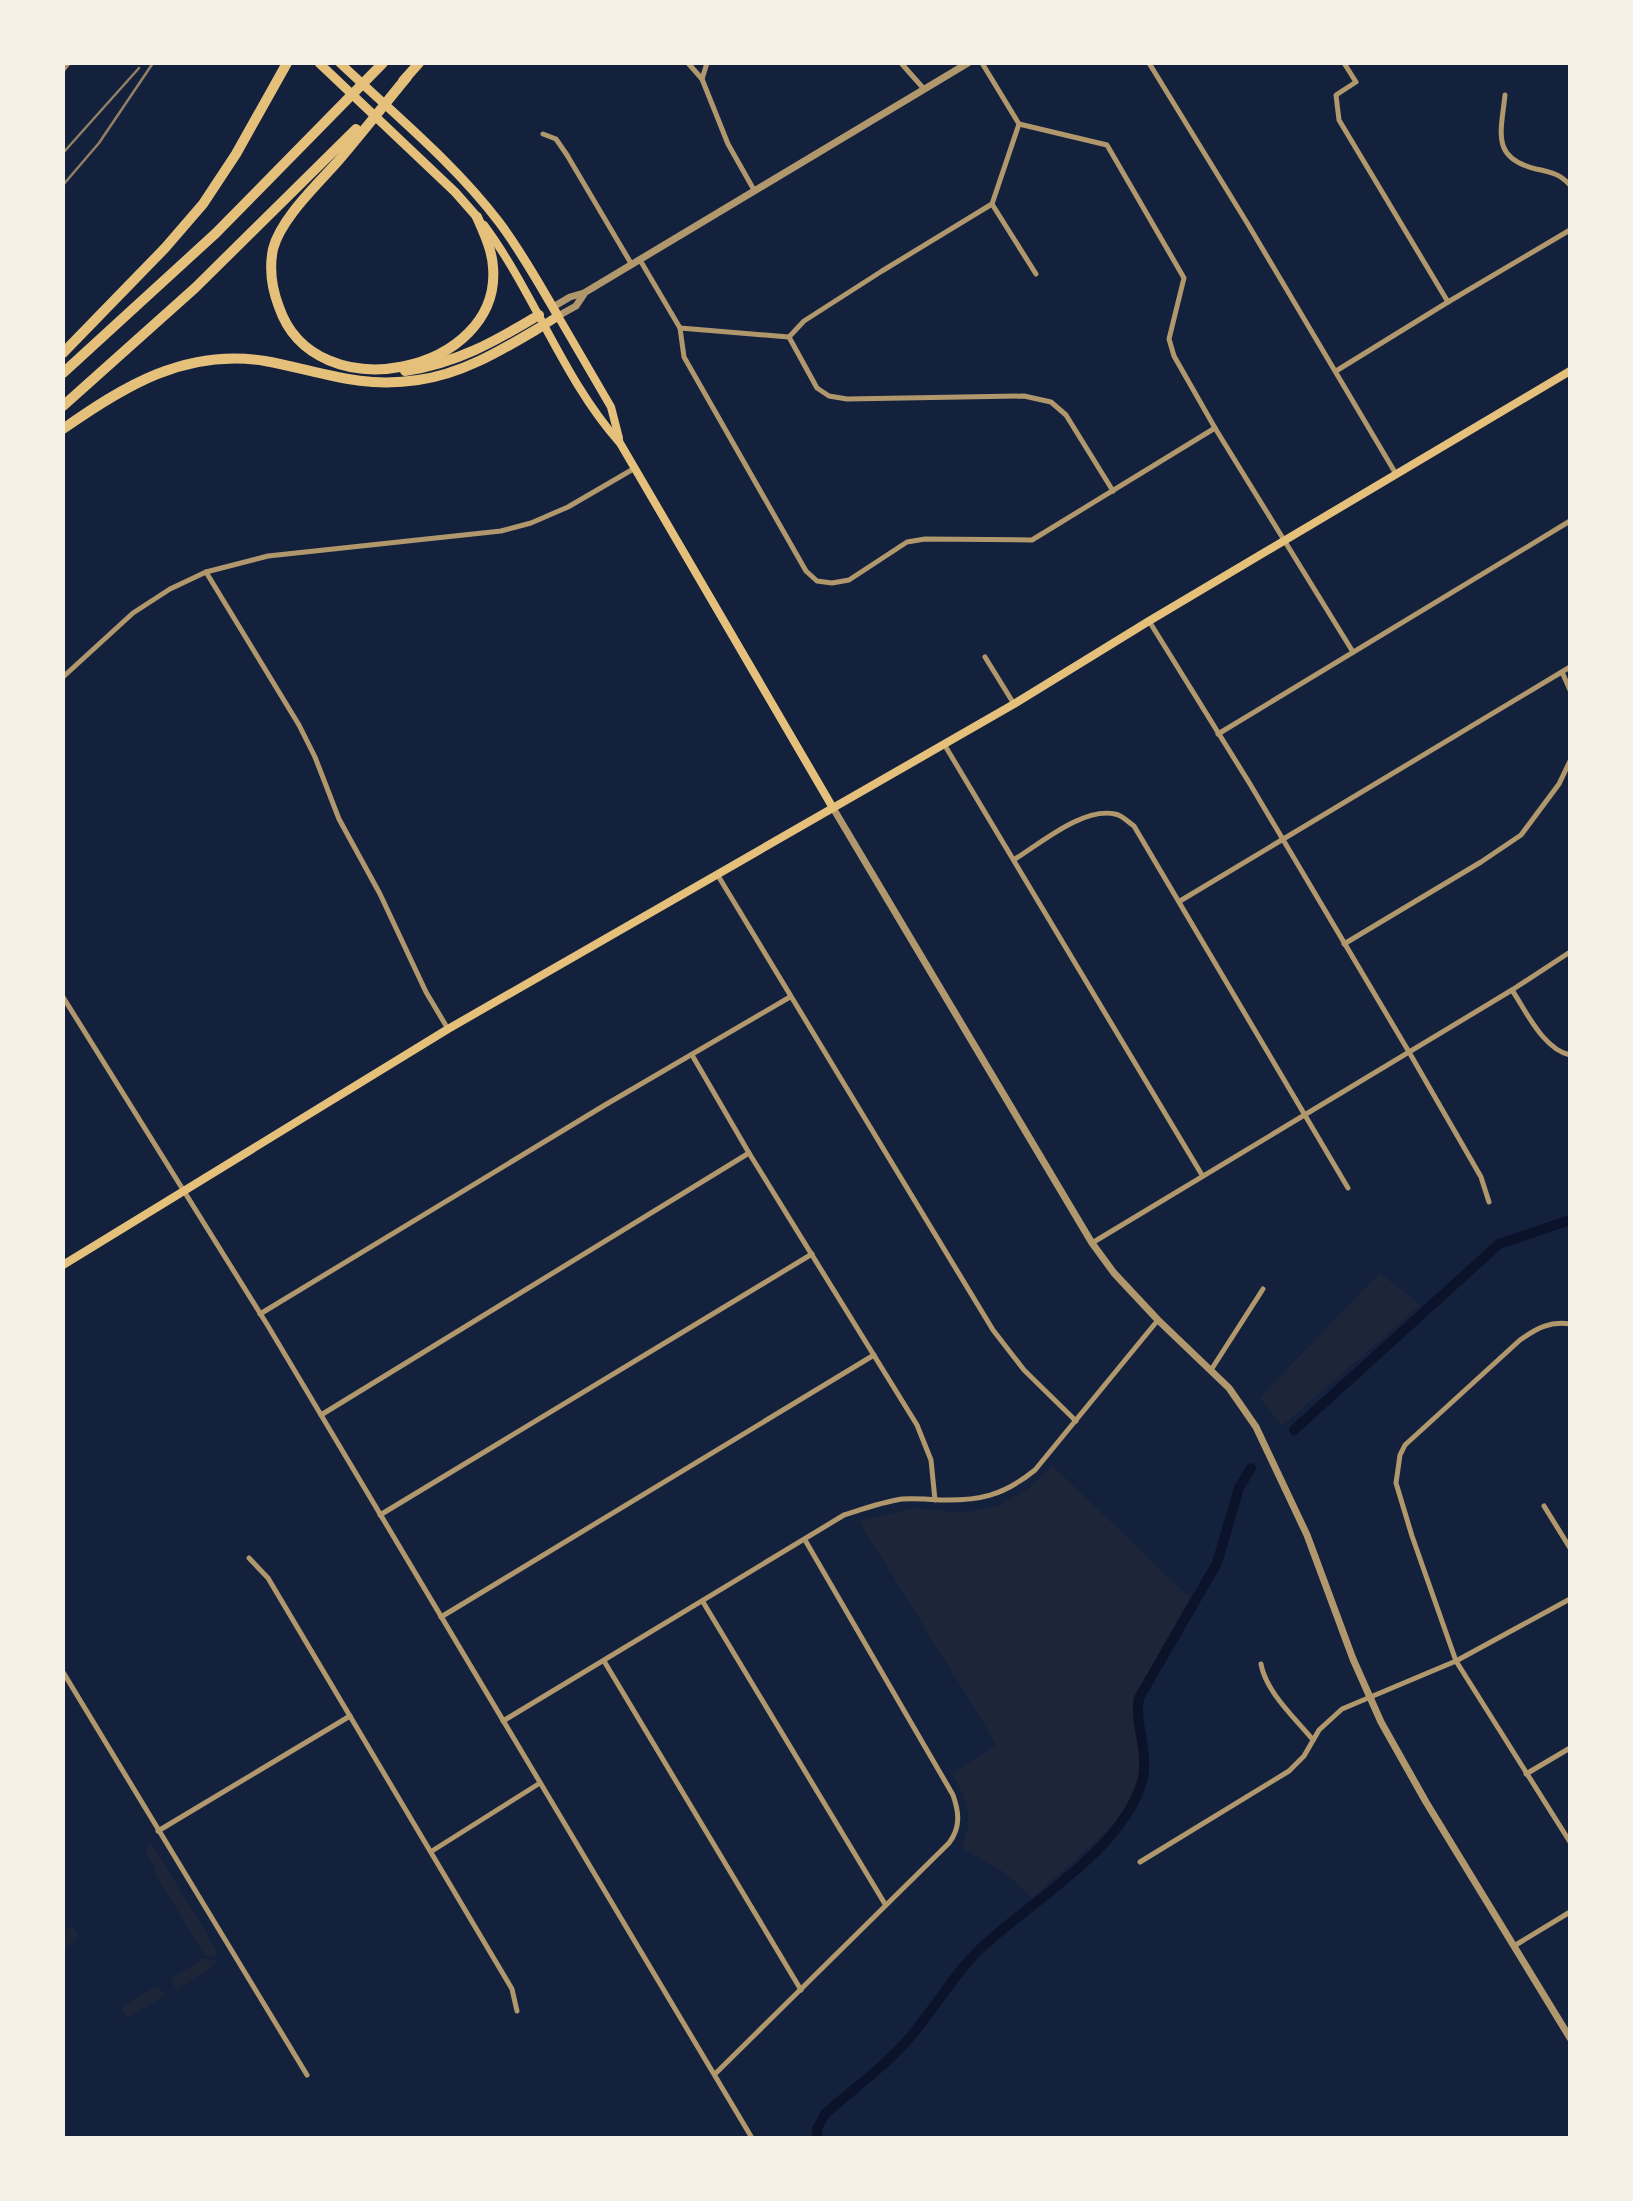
<svg xmlns="http://www.w3.org/2000/svg" width="1633" height="2201" viewBox="0 0 1633 2201" font-family="Poppins,sans-serif">
  <style>
    .green { fill: #1d2539 }
    .lines { fill: none; stroke-linecap: round; stroke-linejoin: round }
    .canal { stroke: #0b132b; stroke-width: 10 }
    .minor { stroke: #b1986c; stroke-width: 5 }
    .tertiary { stroke: #b1986c; stroke-width: 7 }
    .secondary { stroke: #e5c07b; stroke-width: 8 }
    .trunk { stroke: #e5c07b; stroke-width: 9 }
    .motorway { stroke: #e5c07b; stroke-width: 10 }
    .rail { stroke: #918062; stroke-width: 2.5 }
  </style>
  <rect width="100%" height="100%" fill="#14213d"/>
  <g class="green">
    <path d="M 1380,1273 L 1420,1305 L 1282,1426 L 1260,1397 Z"/>
    <path d="M 1053,1466 L 1190,1598 L 1133,1700 L 1140,1753 L 1139,1776 L 1125,1815 L 1032,1898 L 1004,1872 L 962,1848 C 974,1812 968,1805 953,1773 L 997,1745 L 859,1521 L 914,1508 L 962,1513 L 998,1506 L 1029,1488 Z"/>
    <path d="M 152,1844 L 216,1949 L 217,1958 L 205,1956 L 154,1871 L 156,1869 L 145,1850 Z"/>
    <path d="M 73,1927 L 79,1937 L 63,1950 L 63,1929 Z"/>
    <path d="M 204,1958 L 217,1961 L 209,1970 L 176,1989 L 172,1982 L 172,1978 Z"/>
    <path d="M 155,1987 L 160,1988 L 165,1996 L 127,2018 L 122,2007 Z"/>
  </g>
  <g class="lines">
    <g class="canal">
      <path d="M 1294,1430 L 1499,1244 L 1570,1220"/>
      <path d="M 817,2138 L 817,2129 L 825,2114 C 851,2090 881,2070 905,2043 C 932,2013 951,1977 981,1948 C 1032,1900 1121,1851 1142,1782 C 1150,1753 1134,1726 1139,1698 L 1217,1563 L 1239,1488 L 1251,1468"/>
    </g>
    <g class="minor">
      <path d="M 688,63 L 702,79 L 707,63"/>
      <path d="M 901,63 L 924,89"/>
      <path d="M 982,63 L 1019,124 L 1107,145 L 1184,278 L 1169,339 L 1174,356 L 1215,428 L 1353,652"/>
      <path d="M 1149,63 L 1249,226 L 1396,474"/>
      <path d="M 1344,63 L 1356,82 L 1336,95 L 1339,120 L 1448,302"/>
      <path d="M 702,79 L 728,144 L 754,190"/>
      <path d="M 1505,95 C 1501,133 1491,158 1536,169 C 1551,172 1560,174 1570,185"/>
      <path d="M 543,134 L 556,139 L 567,155 L 632,265"/>
      <path d="M 992,204 L 1036,274"/>
      <path d="M 640,260 L 680,328 L 684,357 L 806,571 L 817,581 L 832,583 L 849,580 L 907,542 L 925,539 L 1032,540 L 1215,428"/>
      <path d="M 680,328 L 789,337"/>
      <path d="M 789,337 L 817,388 L 829,396 L 847,399 L 1024,396 L 1051,402 L 1066,415 L 1113,491"/>
      <path d="M 789,337 L 804,321 L 882,271 L 992,204 L 1019,124"/>
      <path d="M 1336,371 L 1448,302 L 1570,230"/>
      <path d="M 206,572 L 299,725 L 315,757 L 339,819 L 380,894 L 426,992 L 448,1029"/>
      <path d="M 1149,621 L 1250,784 L 1409,1052 L 1481,1177 L 1489,1202"/>
      <path d="M 985,657 L 1014,704"/>
      <path d="M 1562,672 L 1570,690"/>
      <path d="M 63,677 L 133,613 L 170,589 L 206,572 L 268,556 L 501,531 L 531,523 L 568,507 L 635,468"/>
      <path d="M 1218,734 L 1570,521"/>
      <path d="M 944,744 L 1202,1175"/>
      <path d="M 1015,859 C 1041,843 1083,807 1115,814 C 1122,815 1128,822 1134,826 L 1348,1188"/>
      <path d="M 717,874 L 993,1330 L 1024,1370 L 1076,1421"/>
      <path d="M 1180,901 L 1570,667"/>
      <path d="M 1344,944 L 1481,862 L 1521,835 L 1559,784 L 1570,761"/>
      <path d="M 1512,990 C 1526,1011 1543,1049 1570,1055"/>
      <path d="M 63,997 L 268,1326 L 752,2138"/>
      <path d="M 692,1055 L 749,1153 L 917,1425 L 931,1460 L 935,1500"/>
      <path d="M 1092,1243 L 1512,990 L 1570,952"/>
      <path d="M 260,1314 L 605,1105 L 790,997"/>
      <path d="M 1570,1324 C 1550,1321 1537,1328 1520,1340 L 1405,1445 L 1400,1455 L 1396,1483 L 1412,1536 L 1456,1661 L 1570,1842"/>
      <path d="M 1211,1370 L 1263,1289"/>
      <path d="M 321,1415 L 749,1153"/>
      <path d="M 1544,1506 L 1570,1548"/>
      <path d="M 380,1515 L 812,1254"/>
      <path d="M 249,1558 L 268,1578 L 512,1989 L 517,2011"/>
      <path d="M 703,1602 L 885,1904"/>
      <path d="M 441,1617 L 874,1355"/>
      <path d="M 604,1661 L 801,1990"/>
      <path d="M 1261,1664 C 1266,1692 1295,1718 1313,1740"/>
      <path d="M 63,1672 L 307,2075"/>
      <path d="M 503,1721 L 844,1515 C 863,1509 882,1502 902,1499 C 914,1498 927,1499 940,1500 C 979,1501 1003,1496 1035,1470 L 1158,1320"/>
      <path d="M 1526,1774 L 1570,1748"/>
      <path d="M 158,1831 L 350,1716"/>
      <path d="M 432,1851 L 540,1783"/>
      <path d="M 1140,1862 L 1289,1771 L 1304,1756 L 1319,1730 L 1342,1709 L 1456,1661 L 1570,1599"/>
      <path d="M 1514,1946 L 1570,1912"/>
      <path d="M 715,2074 L 949,1843 C 961,1827 959,1812 953,1795 L 805,1540"/>
    </g>
    <g class="tertiary">
      <path d="M 63,68 L 67,63"/>
      <path d="M 553,307 L 570,297 L 584,293 L 968,63"/>
      <path d="M 558,316 L 576,306 L 584,294"/>
      <path d="M 833,808 L 1092,1243 L 1114,1273 L 1158,1320 L 1229,1388 L 1256,1427 L 1307,1535 L 1353,1659 L 1381,1722 L 1426,1802 L 1570,2038"/>
    </g>
    <g class="secondary">
      <path d="M 484,225 C 535,294 563,379 620,443 L 833,808"/>
      <path d="M 558,316 L 611,407 L 619,438"/>
      <path d="M 63,1265 L 448,1029 L 1014,704 L 1149,621 L 1570,371"/>
    </g>
    <g class="trunk">
      <path d="M 319,63 L 455,192 L 477,217"/>
      <path d="M 340,63 C 394,114 454,163 499,222 C 521,251 539,284 558,316 L 544,325"/>
    </g>
    <g class="motorway">
      <path d="M 407,77 C 384,105 362,133 339,160 C 318,184 281,218 273,249 C 269,269 272,289 279,307 C 315,413 502,373 493,267 C 492,250 484,233 477,217"/>
      <path d="M 403,81 L 419,63"/>
      <path d="M 63,353 L 165,248 L 203,204 L 236,154 L 287,63"/>
      <path d="M 405,371 C 457,363 494,342 539,315"/>
      <path d="M 63,373 L 216,233 L 383,63"/>
      <path d="M 63,406 L 195,288 L 356,129"/>
      <path d="M 63,429 C 124,386 186,348 265,361 C 320,371 359,389 418,380 C 464,374 505,348 544,325"/>
    </g>
    <g class="rail">
      <path d="M 63,153 L 139,68"/>
      <path d="M 63,185 L 99,143 L 153,63"/>
    </g>
  </g>
  <rect width="1633" height="2201" fill="none" stroke="#f6f1e7" stroke-width="130"/>
</svg>
